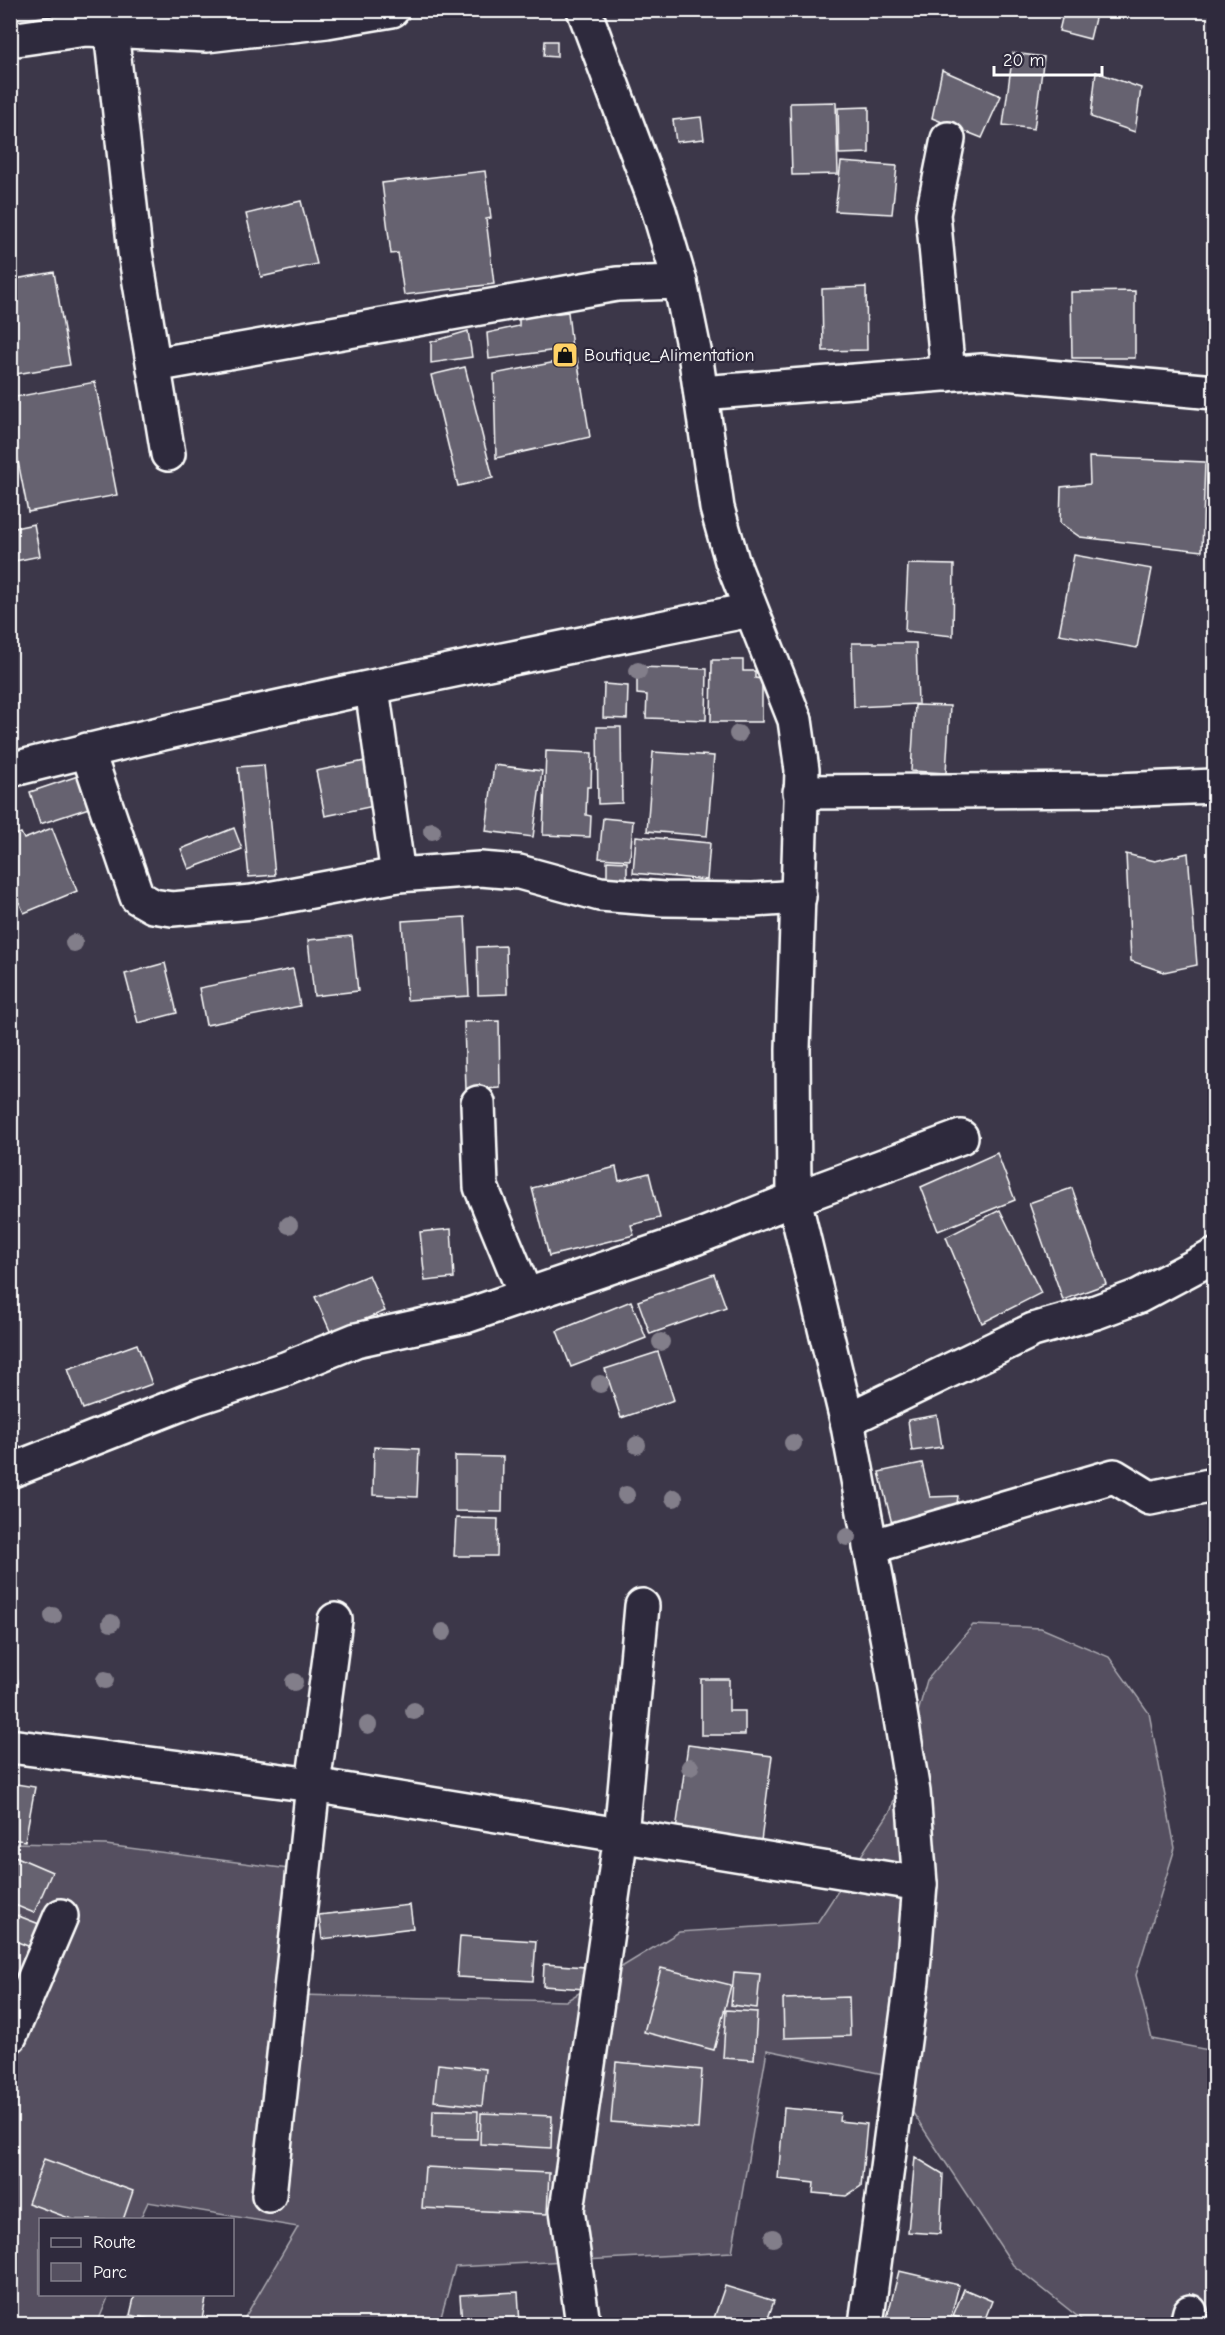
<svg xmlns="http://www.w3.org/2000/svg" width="1225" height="2335" viewBox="0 0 1225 2335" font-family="'Comic Neue',sans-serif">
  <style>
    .green { fill: #555060; stroke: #aaa8b0; stroke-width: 1.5 }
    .building { fill: #666270; stroke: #fff; stroke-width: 1.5 }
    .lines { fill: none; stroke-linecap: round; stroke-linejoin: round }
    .minor-casing { stroke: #fff; stroke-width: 38 }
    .minor { stroke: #2f2a3d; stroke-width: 33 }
    .tree { fill: #827e8a }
    .labels { text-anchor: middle; stroke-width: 4.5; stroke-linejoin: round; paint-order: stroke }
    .poi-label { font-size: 18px; fill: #fff; stroke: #2f2a3d; text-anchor: start }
  </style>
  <rect width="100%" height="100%" fill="#3c3749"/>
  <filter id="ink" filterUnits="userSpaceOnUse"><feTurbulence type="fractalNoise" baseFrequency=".0167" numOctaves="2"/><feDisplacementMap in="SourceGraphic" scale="12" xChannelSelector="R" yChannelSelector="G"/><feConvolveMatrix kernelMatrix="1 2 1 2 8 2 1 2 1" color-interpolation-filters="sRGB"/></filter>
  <g filter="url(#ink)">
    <path class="green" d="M 973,1625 L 1041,1628 L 1109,1657 L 1149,1713 L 1175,1848 L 1136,1975 L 1152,2039 L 1214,2051 L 1214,2324 L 1087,2324 L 1013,2265 L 888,2075 L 767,2050 L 732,2252 L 455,2267 L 439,2324 L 241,2324 L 298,2227 L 148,2202 L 140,2219 L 40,2220 L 40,2294 L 109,2295 L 97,2324 L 11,2324 L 10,2166 L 13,2161 L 10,2160 L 11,1843 L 106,1845 L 312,1872 L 299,1995 L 566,2001 L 679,1932 L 817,1923 L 891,1810 L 927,1680 Z"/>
    <g class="building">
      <path d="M 1064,10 L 1097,10 L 1090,39 L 1059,31 Z"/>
      <path d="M 545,41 L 557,41 L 557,57 L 544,56 Z"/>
      <path d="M 1013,53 L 1044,57 L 1034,129 L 1003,125 Z"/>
      <path d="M 942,70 L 1001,96 L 982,138 L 932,118 Z"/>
      <path d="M 1096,72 L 1141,88 L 1135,132 L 1091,117 Z"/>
      <path d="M 836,102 L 838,174 L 792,175 L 790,103 Z"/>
      <path d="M 869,107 L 869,153 L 839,154 L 838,108 Z"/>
      <path d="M 701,117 L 704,139 L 676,142 L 673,120 Z"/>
      <path d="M 841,162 L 897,166 L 892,214 L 835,211 Z"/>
      <path d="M 485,171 L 491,218 L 486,219 L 494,284 L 404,295 L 398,253 L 391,254 L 382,183 Z"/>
      <path d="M 301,201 L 317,264 L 261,277 L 246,214 Z"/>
      <path d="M 54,272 L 70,365 L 10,375 L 10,280 Z"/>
      <path d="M 866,287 L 867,350 L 823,351 L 822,289 Z"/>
      <path d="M 1135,291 L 1135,358 L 1072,358 L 1071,292 Z"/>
      <path d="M 568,312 L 572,348 L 489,359 L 487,333 L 519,326 L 519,318 Z"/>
      <path d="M 468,331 L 472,357 L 431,363 L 431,342 Z"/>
      <path d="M 577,358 L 590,437 L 496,458 L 494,374 Z"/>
      <path d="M 465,367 L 493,478 L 458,486 L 431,375 Z"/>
      <path d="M 95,382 L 117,495 L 28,512 L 10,421 L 10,398 Z"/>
      <path d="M 1089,457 L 1205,462 L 1202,551 L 1080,537 L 1060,523 L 1061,487 L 1090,484 Z"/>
      <path d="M 34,524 L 40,556 L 10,562 L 10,529 Z"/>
      <path d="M 1074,555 L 1152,569 L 1137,648 L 1059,634 Z"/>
      <path d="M 908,564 L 954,565 L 953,636 L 905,631 Z"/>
      <path d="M 852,643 L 916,643 L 918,704 L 854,707 Z"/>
      <path d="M 712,660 L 743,660 L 743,671 L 755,671 L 755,678 L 762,679 L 762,722 L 711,722 Z"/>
      <path d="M 637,667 L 707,669 L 706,720 L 646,718 L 647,695 L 637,694 Z"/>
      <path d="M 604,684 L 628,686 L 627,719 L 603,718 Z"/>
      <path d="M 915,705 L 950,706 L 946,773 L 911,771 Z"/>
      <path d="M 597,727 L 621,727 L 622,803 L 598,804 Z"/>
      <path d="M 546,751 L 592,753 L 591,787 L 587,787 L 586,815 L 591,816 L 590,837 L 543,835 Z"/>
      <path d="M 653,752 L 714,756 L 707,836 L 647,831 Z"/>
      <path d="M 365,761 L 374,806 L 325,816 L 316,771 Z"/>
      <path d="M 264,765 L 275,875 L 249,877 L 238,767 Z"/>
      <path d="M 494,765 L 542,771 L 533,837 L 486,831 Z"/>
      <path d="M 87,773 L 98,805 L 40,824 L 30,792 Z"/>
      <path d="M 603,818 L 633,821 L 630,860 L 599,858 Z"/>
      <path d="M 52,828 L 77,891 L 24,913 L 10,882 L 10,837 L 21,833 L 24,839 Z"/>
      <path d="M 234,828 L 242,849 L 189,869 L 181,849 Z"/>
      <path d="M 636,836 L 710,843 L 707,880 L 633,873 Z"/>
      <path d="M 1188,853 L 1197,965 L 1164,972 L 1131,961 L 1126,854 L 1155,861 Z"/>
      <path d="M 607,861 L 627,862 L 627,881 L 607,881 Z"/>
      <path d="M 465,917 L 469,996 L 407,1000 L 402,921 Z"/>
      <path d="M 352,936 L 358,991 L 314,996 L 308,940 Z"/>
      <path d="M 506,946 L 507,994 L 478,995 L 477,947 Z"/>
      <path d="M 165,963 L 177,1013 L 138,1023 L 125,974 Z"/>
      <path d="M 293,969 L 300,1006 L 206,1025 L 199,988 Z"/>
      <path d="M 499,1021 L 500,1088 L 466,1090 L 464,1022 Z"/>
      <path d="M 997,1153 L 1015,1200 L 938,1231 L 921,1187 Z"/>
      <path d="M 616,1167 L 619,1181 L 649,1173 L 660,1218 L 631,1225 L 634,1235 L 549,1256 L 532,1188 Z"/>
      <path d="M 1072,1188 L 1106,1284 L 1063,1300 L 1029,1203 Z"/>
      <path d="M 1000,1210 L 1041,1293 L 982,1323 L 946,1237 Z"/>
      <path d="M 451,1229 L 454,1278 L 425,1281 L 420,1232 Z"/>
      <path d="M 714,1274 L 726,1307 L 650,1334 L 638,1301 Z"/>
      <path d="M 369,1275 L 385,1311 L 331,1333 L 315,1297 Z"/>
      <path d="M 631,1301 L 646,1338 L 571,1367 L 557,1331 Z"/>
      <path d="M 137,1344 L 152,1384 L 83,1409 L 68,1369 Z"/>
      <path d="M 658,1352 L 674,1400 L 621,1418 L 605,1369 Z"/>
      <path d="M 10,1415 L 17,1432 L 10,1435 Z"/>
      <path d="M 937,1415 L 942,1447 L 912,1451 L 908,1420 Z"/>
      <path d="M 374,1447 L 419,1449 L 417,1497 L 373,1495 Z"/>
      <path d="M 455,1456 L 503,1457 L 502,1512 L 455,1511 Z"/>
      <path d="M 922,1463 L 930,1497 L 958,1496 L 956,1511 L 893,1528 L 879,1472 Z"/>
      <path d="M 456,1518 L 498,1519 L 497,1556 L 454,1556 Z"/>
      <path d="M 10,1620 L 18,1683 L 10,1684 Z"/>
      <path d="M 701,1679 L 729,1679 L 729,1711 L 745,1711 L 745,1735 L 701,1735 Z"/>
      <path d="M 688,1745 L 772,1756 L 761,1841 L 676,1830 Z"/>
      <path d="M 10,1783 L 35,1787 L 25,1841 L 10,1839 Z"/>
      <path d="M 10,1854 L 52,1872 L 34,1913 L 10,1903 Z"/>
      <path d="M 410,1905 L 413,1928 L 322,1939 L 319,1915 Z"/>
      <path d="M 11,1913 L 47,1927 L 38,1950 L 10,1939 Z"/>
      <path d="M 460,1936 L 536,1941 L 533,1981 L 457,1977 Z"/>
      <path d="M 544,1964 L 586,1967 L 585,1989 L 543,1986 Z"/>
      <path d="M 661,1968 L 731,1985 L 714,2050 L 644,2032 Z"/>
      <path d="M 734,1972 L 760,1974 L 757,2008 L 731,2005 Z"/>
      <path d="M 849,1997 L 850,2036 L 784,2038 L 783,1999 Z"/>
      <path d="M 726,2010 L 757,2012 L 754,2060 L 723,2058 Z"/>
      <path d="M 616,2062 L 702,2070 L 698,2129 L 611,2122 Z"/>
      <path d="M 438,2064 L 486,2069 L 482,2106 L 434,2101 Z"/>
      <path d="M 784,2108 L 840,2113 L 839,2121 L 867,2124 L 861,2186 L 846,2196 L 813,2193 L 814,2183 L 778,2179 Z"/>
      <path d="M 433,2110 L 478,2111 L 477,2139 L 432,2138 Z"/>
      <path d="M 481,2113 L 552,2116 L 551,2148 L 480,2144 Z"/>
      <path d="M 915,2157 L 943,2174 L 940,2234 L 908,2232 Z"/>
      <path d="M 44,2159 L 133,2191 L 123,2220 L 74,2220 L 28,2203 Z"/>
      <path d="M 425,2167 L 549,2173 L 547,2214 L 422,2208 Z"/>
      <path d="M 899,2271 L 959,2285 L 949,2324 L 896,2324 L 886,2322 Z"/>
      <path d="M 725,2286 L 774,2301 L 766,2324 L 712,2324 Z"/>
      <path d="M 964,2289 L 992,2301 L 983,2324 L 974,2324 L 953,2316 Z"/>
      <path d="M 518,2292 L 520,2324 L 462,2324 L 460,2295 Z"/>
      <path d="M 135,2294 L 207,2294 L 201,2324 L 174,2324 L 130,2315 Z"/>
    </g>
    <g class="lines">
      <g class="minor-casing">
        <g id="minor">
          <path d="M 111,30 L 135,252 L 168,454"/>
          <path d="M 10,40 L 86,29 L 207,35 L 327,21 L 392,10"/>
          <path d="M 154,365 L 617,284 L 680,282"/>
          <path d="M 948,374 L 933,214 L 948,139"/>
          <path d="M 701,393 L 982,371 L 1214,392"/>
          <path d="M 372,688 L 398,875"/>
          <path d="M 87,750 L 137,897 L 153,906 L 172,909 L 252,902 L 398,875 L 480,869 L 519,872 L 600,894 L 664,899 L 753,900 L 799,897"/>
          <path d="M 10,770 C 255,708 503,660 750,610"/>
          <path d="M 800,792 L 1117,790 L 1214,786"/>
          <path d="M 478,1103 L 481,1187 L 526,1296"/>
          <path d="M 847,1420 L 1033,1330 L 1096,1312 L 1139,1296 L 1214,1256"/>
          <path d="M 10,1471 L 196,1398 L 285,1369 L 356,1340 L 466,1316 L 695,1238 L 794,1199 L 793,1049 L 802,770 L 795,720 L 732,561 L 717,508 L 696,360 L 680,282 L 659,211 L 584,10"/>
          <path d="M 870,1547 L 1114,1476 L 1150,1498 L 1214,1485"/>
          <path d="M 10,1746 L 313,1785 L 920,1884"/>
          <path d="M 10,2036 L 61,1916"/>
          <path d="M 269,2195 L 313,1785 L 335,1620"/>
          <path d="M 583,2324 L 567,2210 L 621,1835 L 642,1606"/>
          <path d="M 866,2324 L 912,1981 L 920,1884 L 913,1792 L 891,1658 L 847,1420 L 794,1199 L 961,1137"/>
          <path d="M 1187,2324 L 1190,2312"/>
        </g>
      </g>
      <use href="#minor" class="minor"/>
    </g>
    <g class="tree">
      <circle cx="638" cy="671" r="9"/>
      <circle cx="738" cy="734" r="9"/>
      <circle cx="432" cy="831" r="9"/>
      <circle cx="74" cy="943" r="9"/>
      <circle cx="289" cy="1225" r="9"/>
      <circle cx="661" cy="1342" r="9"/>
      <circle cx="600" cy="1384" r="9"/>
      <circle cx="793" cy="1443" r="9"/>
      <circle cx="637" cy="1445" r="9"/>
      <circle cx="626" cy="1495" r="9"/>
      <circle cx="674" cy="1498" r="9"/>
      <circle cx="847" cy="1537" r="9"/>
      <circle cx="53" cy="1616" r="9"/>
      <circle cx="111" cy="1623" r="9"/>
      <circle cx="443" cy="1632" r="9"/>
      <circle cx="105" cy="1680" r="9"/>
      <circle cx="294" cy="1682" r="9"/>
      <circle cx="414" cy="1711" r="9"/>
      <circle cx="368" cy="1725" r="9"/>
      <circle cx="690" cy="1767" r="9"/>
      <circle cx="773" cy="2238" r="9"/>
    </g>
  </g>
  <defs>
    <g id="shop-square" transform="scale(1.35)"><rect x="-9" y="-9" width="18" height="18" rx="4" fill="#ffd166" stroke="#2f2a3d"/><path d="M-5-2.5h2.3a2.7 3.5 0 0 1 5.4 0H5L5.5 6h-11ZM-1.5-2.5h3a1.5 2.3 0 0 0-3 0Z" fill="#111"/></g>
  </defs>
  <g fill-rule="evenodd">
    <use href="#shop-square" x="565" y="355"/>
  </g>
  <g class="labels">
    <g class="poi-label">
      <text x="584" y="361">Boutique_Alimentation</text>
    </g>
  </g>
  <rect width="1225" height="2335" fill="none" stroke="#2f2a3d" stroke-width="36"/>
  <rect x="18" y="18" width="1189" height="2299" fill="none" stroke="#fff" stroke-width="2" filter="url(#ink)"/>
  <rect x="39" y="2218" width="195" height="78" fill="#2f2a3d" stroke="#827f8b" stroke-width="1.5"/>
  <rect x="51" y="2238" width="30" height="9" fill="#2f2a3d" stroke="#827f8b" stroke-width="1.5"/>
  <text x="93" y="2248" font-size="18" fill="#ffffff">Route</text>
  <rect x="51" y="2263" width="30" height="18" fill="#555060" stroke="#827f8b" stroke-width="1.5"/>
  <text x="93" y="2278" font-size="18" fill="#ffffff">Parc</text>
  <path d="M994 66v9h108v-9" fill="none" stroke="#ffffff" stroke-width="3"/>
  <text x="1003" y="66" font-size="18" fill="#ffffff" stroke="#2f2a3d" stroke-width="4.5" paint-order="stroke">20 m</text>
</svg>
